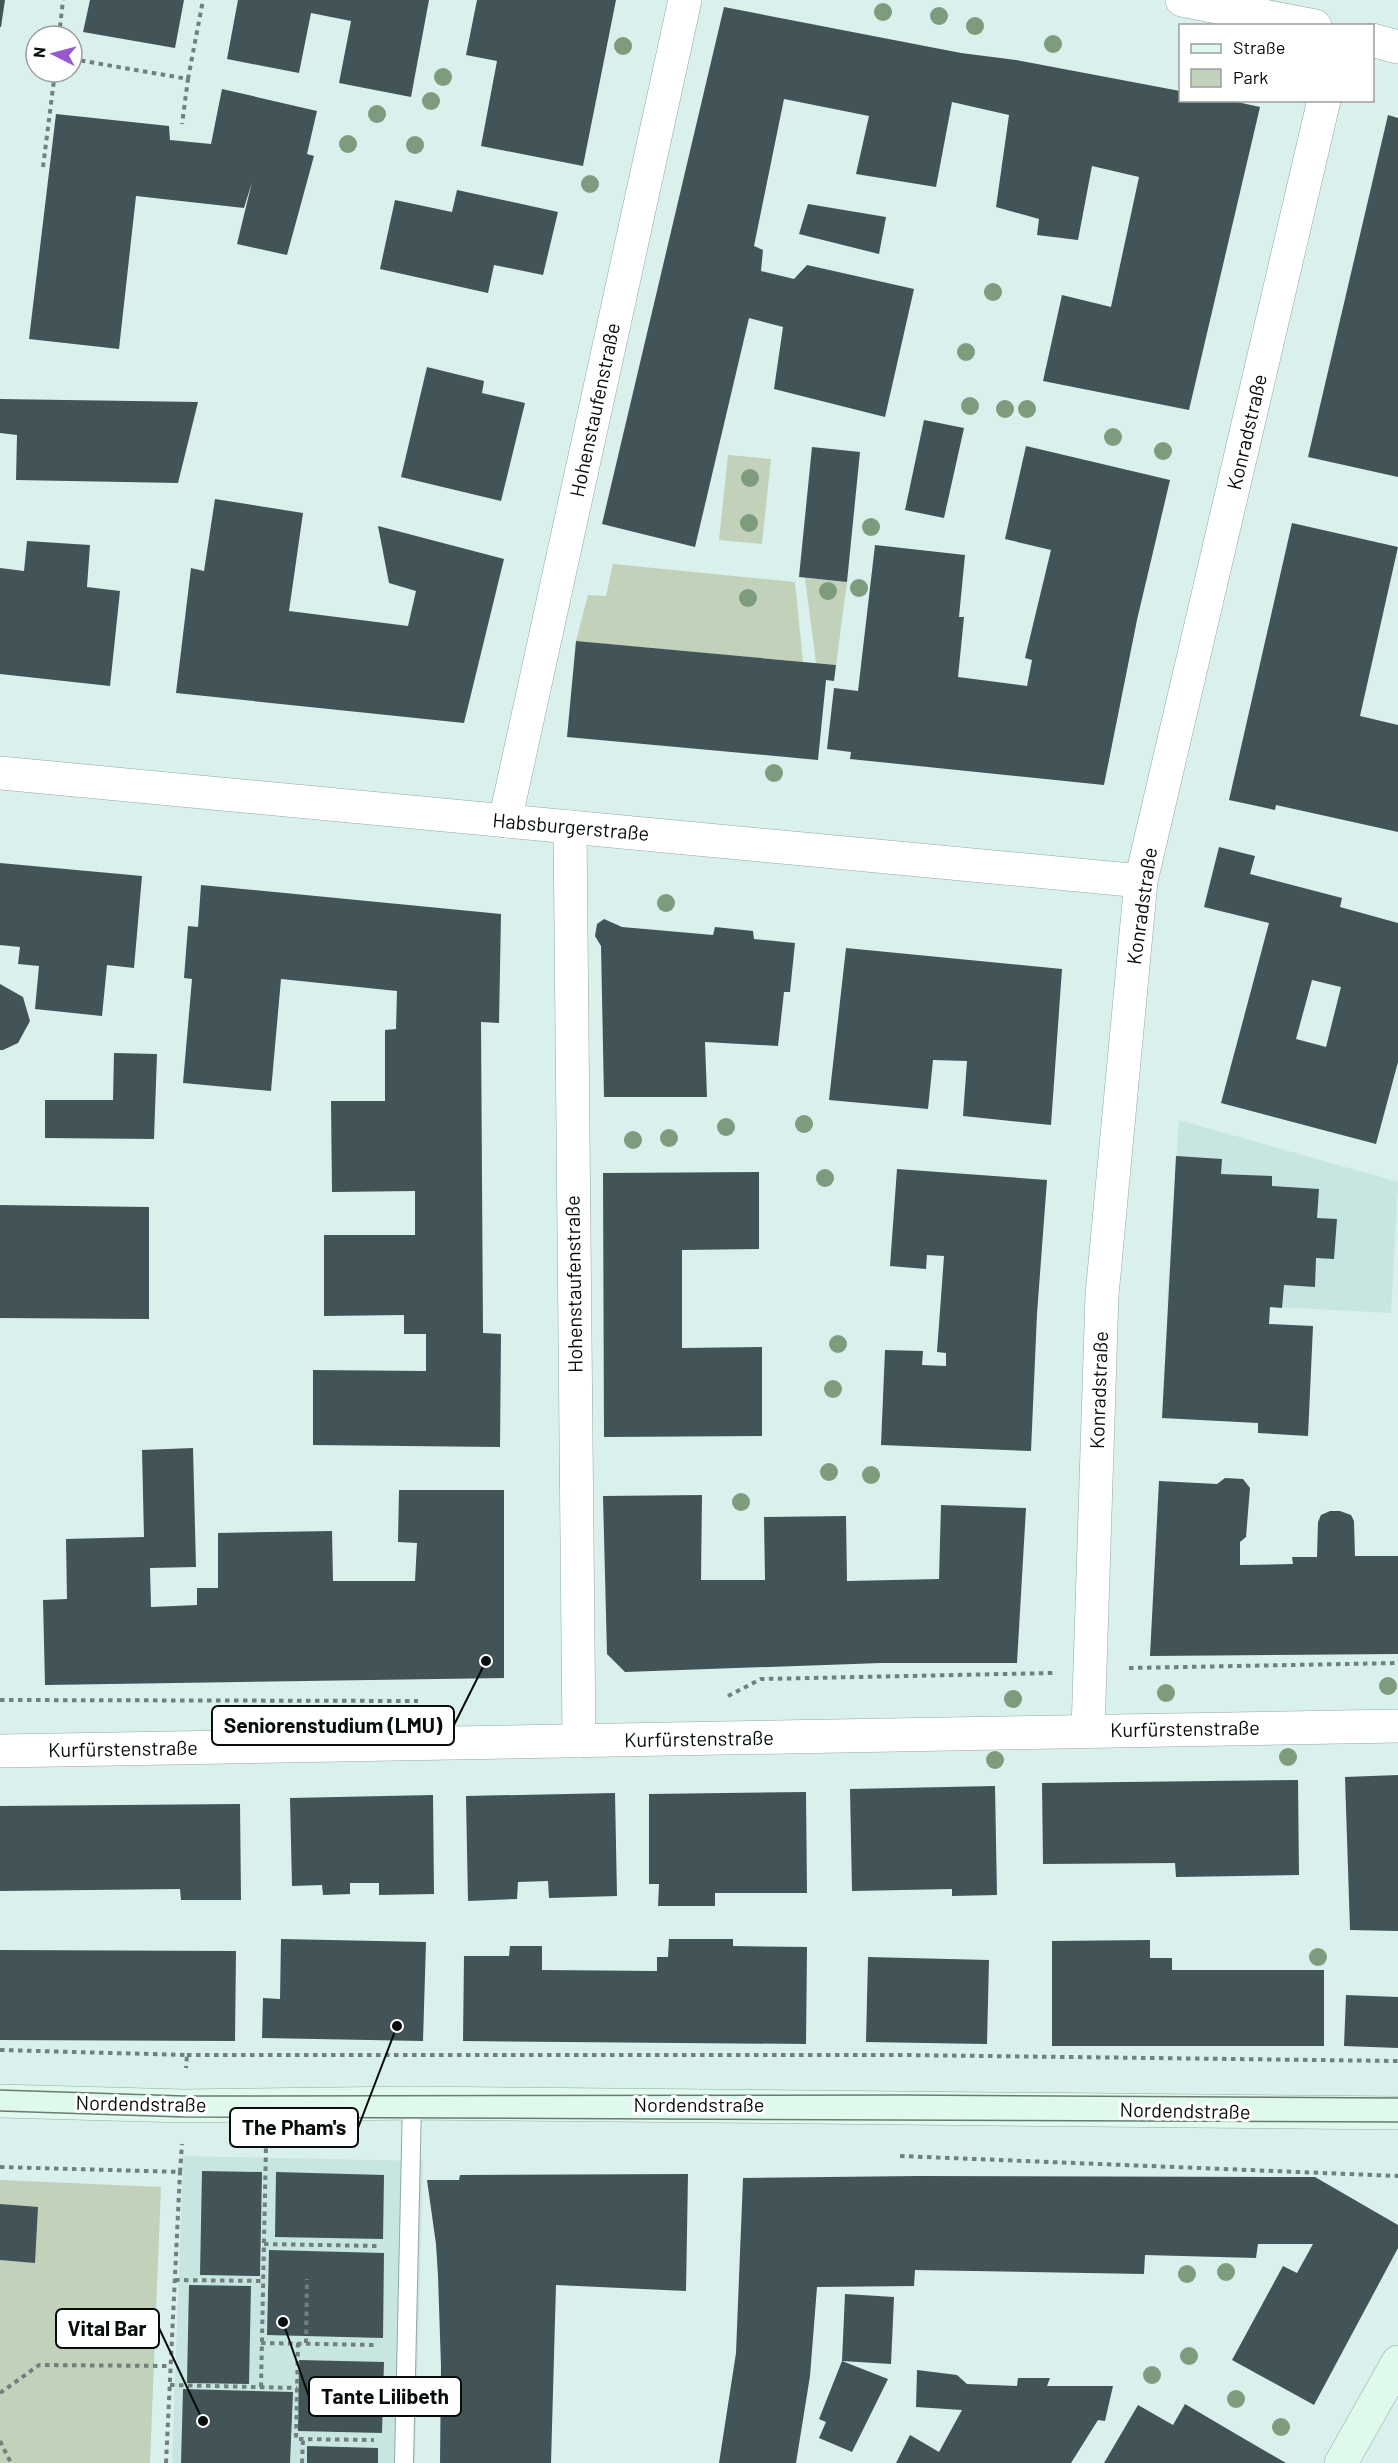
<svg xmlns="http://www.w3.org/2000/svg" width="1398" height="2463" viewBox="0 0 1398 2463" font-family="Barlow,sans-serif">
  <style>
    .built { fill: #c7e6e1 }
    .green { fill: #c1d1ba }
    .building { fill: #425458; fill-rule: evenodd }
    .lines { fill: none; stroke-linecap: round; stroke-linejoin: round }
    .service-casing { stroke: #93a8a4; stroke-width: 20 }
    .minor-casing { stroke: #93a8a4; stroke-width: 34 }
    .secondary-casing { stroke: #93a8a4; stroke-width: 34 }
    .path { stroke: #717f7d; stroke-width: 4; stroke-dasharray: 4.5 4.5; stroke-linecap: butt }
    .service { stroke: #fff; stroke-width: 18 }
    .minor { stroke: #fff; stroke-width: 33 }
    .secondary { stroke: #dffaec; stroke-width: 33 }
    .tram { stroke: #6b7976; stroke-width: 1.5 }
    .tree { fill: #7f9b7d }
    .labels { text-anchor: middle; stroke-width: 6; stroke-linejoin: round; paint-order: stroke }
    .street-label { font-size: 20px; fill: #060d0c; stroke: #fff }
    .leader { fill: none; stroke: #060d0c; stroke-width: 2 }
    .callout-dot { fill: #060d0c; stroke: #fff; stroke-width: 2 }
    .callout { fill: #fff; stroke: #060d0c; stroke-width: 2 }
    .callout-label { font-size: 21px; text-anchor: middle; font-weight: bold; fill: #060d0c }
  </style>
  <rect width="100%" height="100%" fill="#daf0ec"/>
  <g class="built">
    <path d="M 1179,1120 L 1398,1182 L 1391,1313 L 1167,1301 Z"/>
    <path d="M 183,2156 L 423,2161 L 415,2463 L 172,2463 Z"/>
  </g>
  <g class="green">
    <path d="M 728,455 L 771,459 L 762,544 L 719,540 Z"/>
    <path d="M 613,564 L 795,582 L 803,662 L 576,641 L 588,595 L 606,596 Z"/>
    <path d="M 805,578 L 847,582 L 836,665 L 816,663 Z"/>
    <path d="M 0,2180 L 161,2187 L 150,2463 L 0,2463 Z"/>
  </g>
  <g class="building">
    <path d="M 0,0 L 5,0 L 1,27 L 0,27 Z"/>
    <path d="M 90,0 L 184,0 L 175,48 L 83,32 Z"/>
    <path d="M 238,0 L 429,0 L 411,97 L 339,83 L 351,21 L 311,13 L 299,73 L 227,59 Z"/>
    <path d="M 477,0 L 616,0 L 583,166 L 481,146 L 497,61 L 466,55 Z"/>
    <path d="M 724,7 L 961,53 L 1016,60 L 1180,91 L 1180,100 L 1228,100 L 1260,107 L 1189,410 L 1043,381 L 1062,295 L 1111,307 L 1139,177 L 1092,166 L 1078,240 L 1037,235 L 1039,219 L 996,207 L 1009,115 L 952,102 L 936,187 L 856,174 L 869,116 L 784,99 L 754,246 L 763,250 L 761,271 L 794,279 L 807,265 L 914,289 L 885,417 L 774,389 L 783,327 L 749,318 L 695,547 L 602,524 Z"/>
    <path d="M 222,89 L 317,111 L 307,154 L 314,156 L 287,255 L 237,244 L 252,182 L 244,208 L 136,196 L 119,349 L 29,339 L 56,114 L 169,126 L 170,140 L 211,144 Z"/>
    <path d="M 1388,115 L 1398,118 L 1398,477 L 1308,457 Z"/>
    <path d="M 457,190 L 558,212 L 543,275 L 494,265 L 488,293 L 380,269 L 395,200 L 452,212 Z"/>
    <path d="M 808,204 L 886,217 L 879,254 L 799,234 Z"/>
    <path d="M 427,367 L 484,381 L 482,393 L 525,403 L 501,501 L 401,477 Z"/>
    <path d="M 0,399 L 198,402 L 178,483 L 16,480 L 17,435 L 0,433 Z"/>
    <path d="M 924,420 L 964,428 L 944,518 L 905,510 Z"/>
    <path d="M 1026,446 L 1170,480 L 1137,620 L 1104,785 L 850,759 L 851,752 L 827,749 L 834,688 L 858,691 L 875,545 L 965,555 L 959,617 L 964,617 L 958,677 L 1027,686 L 1032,660 L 1025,658 L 1051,550 L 1005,539 Z"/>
    <path d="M 812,447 L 860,452 L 847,582 L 799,577 Z"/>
    <path d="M 215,499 L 303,513 L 289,611 L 408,626 L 416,591 L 389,583 L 378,526 L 504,559 L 464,723 L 176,693 L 191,568 L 204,571 Z"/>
    <path d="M 1292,523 L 1398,547 L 1360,716 L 1398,725 L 1398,832 L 1276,805 L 1275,810 L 1229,800 Z"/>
    <path d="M 27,541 L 90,545 L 87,587 L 120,591 L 110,686 L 0,674 L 0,568 L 24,571 Z"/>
    <path d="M 576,641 L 836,665 L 834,681 L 826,680 L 818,760 L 567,737 Z"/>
    <path d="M 1219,847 L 1255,856 L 1250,874 L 1342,898 L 1340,907 L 1398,923 L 1398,1062 L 1376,1144 L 1221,1103 L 1269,923 L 1204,907 ZM 1312,980 L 1341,987 L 1326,1047 L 1296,1039 Z"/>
    <path d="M 0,863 L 142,876 L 134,968 L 107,965 L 102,1016 L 35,1009 L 39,966 L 18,964 L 20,947 L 0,945 Z"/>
    <path d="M 201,885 L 501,914 L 499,1023 L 481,1022 L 483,1333 L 501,1334 L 500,1447 L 313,1445 L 313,1370 L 426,1371 L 426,1334 L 404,1334 L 404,1315 L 324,1316 L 324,1235 L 415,1235 L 415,1191 L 332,1192 L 331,1101 L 385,1101 L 385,1030 L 396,1029 L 397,991 L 281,979 L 271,1091 L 183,1083 L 192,979 L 184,978 L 188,926 L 198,927 Z"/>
    <path d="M 604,919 L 622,927 L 713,935 L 715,927 L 753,931 L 754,939 L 795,943 L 790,992 L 784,992 L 778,1046 L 705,1042 L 707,1097 L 604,1097 L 601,946 L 595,936 L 597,924 Z"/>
    <path d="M 846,948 L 1062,969 L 1051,1125 L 963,1116 L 967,1061 L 933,1060 L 928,1109 L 829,1100 Z"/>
    <path d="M 0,984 L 23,997 L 30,1021 L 18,1043 L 3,1050 L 0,1050 Z"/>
    <path d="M 114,1053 L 157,1054 L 154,1139 L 45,1138 L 45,1100 L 113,1100 Z"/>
    <path d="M 1176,1156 L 1222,1159 L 1221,1174 L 1272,1176 L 1272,1186 L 1319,1189 L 1317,1218 L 1337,1219 L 1334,1259 L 1316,1258 L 1315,1287 L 1284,1285 L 1282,1308 L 1270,1307 L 1269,1324 L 1313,1326 L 1308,1436 L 1258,1433 L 1258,1423 L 1162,1418 Z"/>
    <path d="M 897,1169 L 1047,1180 L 1037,1314 L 1031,1451 L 881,1445 L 885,1350 L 923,1351 L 922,1365 L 946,1366 L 946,1353 L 937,1352 L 944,1256 L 927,1255 L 926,1269 L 890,1266 Z"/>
    <path d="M 759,1172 L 759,1249 L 682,1250 L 682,1348 L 762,1347 L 762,1436 L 604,1437 L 603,1173 Z"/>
    <path d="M 0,1205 L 149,1207 L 149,1319 L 0,1318 Z"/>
    <path d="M 193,1448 L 196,1567 L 150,1568 L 151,1607 L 197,1605 L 197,1588 L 218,1588 L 218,1533 L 332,1531 L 333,1581 L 415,1581 L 417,1543 L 398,1542 L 399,1490 L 504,1490 L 504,1678 L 45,1685 L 43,1600 L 67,1599 L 66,1539 L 144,1537 L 142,1450 Z"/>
    <path d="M 1225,1478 L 1243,1479 L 1250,1488 L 1246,1537 L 1240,1542 L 1240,1565 L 1293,1564 L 1292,1557 L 1317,1557 L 1318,1522 L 1321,1515 L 1330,1511 L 1340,1511 L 1351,1515 L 1354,1521 L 1355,1556 L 1398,1556 L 1398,1654 L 1150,1656 L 1159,1481 L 1217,1484 Z"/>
    <path d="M 702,1495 L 701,1580 L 765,1580 L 764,1517 L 846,1516 L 847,1581 L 939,1579 L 941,1505 L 1026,1508 L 1017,1663 L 881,1663 L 625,1672 L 607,1654 L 603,1496 Z"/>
    <path d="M 1398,1775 L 1398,1931 L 1350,1930 L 1345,1777 Z"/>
    <path d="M 1298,1780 L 1299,1875 L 1176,1877 L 1175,1863 L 1043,1864 L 1042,1783 Z"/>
    <path d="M 995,1786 L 997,1895 L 952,1896 L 952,1889 L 852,1891 L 850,1789 Z"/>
    <path d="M 806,1792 L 807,1893 L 715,1893 L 715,1906 L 658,1906 L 659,1884 L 649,1884 L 649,1794 Z"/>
    <path d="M 615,1793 L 617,1896 L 549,1898 L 548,1881 L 518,1882 L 517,1899 L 468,1901 L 466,1796 Z"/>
    <path d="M 433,1795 L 434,1894 L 379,1895 L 379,1883 L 350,1883 L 350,1894 L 323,1895 L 322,1885 L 292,1886 L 290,1798 Z"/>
    <path d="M 240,1804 L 241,1900 L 181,1900 L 180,1889 L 0,1891 L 0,1806 Z"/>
    <path d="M 281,1939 L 426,1942 L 423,2041 L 262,2038 L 263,1998 L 280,1999 Z"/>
    <path d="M 669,1939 L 733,1939 L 733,1946 L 807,1947 L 806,2044 L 463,2041 L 464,1956 L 509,1956 L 510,1946 L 542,1946 L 542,1970 L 657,1971 L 657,1957 L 668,1957 Z"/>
    <path d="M 1150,1940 L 1150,1958 L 1172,1958 L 1172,1970 L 1324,1970 L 1324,2046 L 1052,2046 L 1052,1941 Z"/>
    <path d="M 0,1950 L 236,1951 L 235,2041 L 0,2040 Z"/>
    <path d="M 868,1957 L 989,1960 L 987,2044 L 866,2042 Z"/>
    <path d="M 1346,1995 L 1398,1997 L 1398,2048 L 1344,2046 Z"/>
    <path d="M 202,2171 L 262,2172 L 260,2276 L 200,2275 Z"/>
    <path d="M 276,2172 L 384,2175 L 383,2239 L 275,2237 Z"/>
    <path d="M 688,2174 L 686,2291 L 556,2285 L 551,2463 L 440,2463 L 441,2366 L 438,2276 L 436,2244 L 427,2180 L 459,2180 L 460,2175 Z"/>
    <path d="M 918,2176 L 1315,2177 L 1398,2225 L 1398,2248 L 1314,2405 L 1232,2360 L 1283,2266 L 1297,2273 L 1313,2244 L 1258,2244 L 1256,2258 L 1145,2255 L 1144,2274 L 915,2270 L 914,2286 L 817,2287 L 810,2376 L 796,2463 L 719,2463 L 736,2353 L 743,2178 Z"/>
    <path d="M 0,2204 L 38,2207 L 35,2263 L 0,2260 Z"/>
    <path d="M 269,2250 L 384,2253 L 383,2338 L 267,2335 Z"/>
    <path d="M 189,2285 L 251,2286 L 249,2384 L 187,2383 Z"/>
    <path d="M 845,2294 L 894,2297 L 891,2364 L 842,2361 Z"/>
    <path d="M 299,2360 L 384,2362 L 382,2433 L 298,2431 Z"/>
    <path d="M 842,2361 L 888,2379 L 852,2452 L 819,2438 L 826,2422 L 819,2419 Z"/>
    <path d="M 917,2370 L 957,2375 L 967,2384 L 1017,2386 L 1018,2378 L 1050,2378 L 1047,2386 L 1113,2386 L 1105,2421 L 1098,2420 L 1071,2463 L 896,2463 L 910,2435 L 939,2452 L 962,2410 L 916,2407 Z"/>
    <path d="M 183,2389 L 293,2392 L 290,2463 L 181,2463 Z"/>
    <path d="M 1185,2404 L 1236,2434 L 1286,2463 L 1104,2463 L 1138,2405 L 1173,2425 Z"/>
    <path d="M 307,2446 L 378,2448 L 378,2463 L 307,2463 Z"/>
  </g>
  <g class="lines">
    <g class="service-casing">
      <path id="service" d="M 404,2463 L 412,2103"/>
    </g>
    <g class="minor-casing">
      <g id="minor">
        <path d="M 1182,0 L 1315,26"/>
        <path d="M 1372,40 L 1398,47"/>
        <path d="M 0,773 L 1141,881"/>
        <path d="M 505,821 L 685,0"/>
        <path d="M 570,827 L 579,1741"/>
        <path d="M 1088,1731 L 1102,1295 L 1141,881 L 1324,100"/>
        <path d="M 0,1751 L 1398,1726"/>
      </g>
    </g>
    <g class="secondary-casing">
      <g id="secondary">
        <path d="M 0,2101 L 184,2106 L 412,2103 L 1398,2113"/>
        <path d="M 1341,2463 L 1398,2362"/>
      </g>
    </g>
    <g class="path">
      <path d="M 59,36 L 63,0"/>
      <path d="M 72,59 L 188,79 L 182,124"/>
      <path d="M 188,79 L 203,0"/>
      <path d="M 43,167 L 55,72"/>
      <path d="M 1129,1668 L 1398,1663"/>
      <path d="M 728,1696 L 761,1679 L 1053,1673"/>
      <path d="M 0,1700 L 418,1701"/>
      <path d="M 0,2050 L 187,2055 L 186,2068"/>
      <path d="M 187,2055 L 903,2055 L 1398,2061"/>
      <path d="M 900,2156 L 1398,2176"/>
      <path d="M 0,2167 L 180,2172 L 182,2144"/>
      <path d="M 264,2244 L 377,2246"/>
      <path d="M 175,2280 L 263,2281"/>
      <path d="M 261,2343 L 375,2345"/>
      <path d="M 298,2343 L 296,2439 L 374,2440"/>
      <path d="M 306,2343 L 307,2279"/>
      <path d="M 170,2385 L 297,2388"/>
      <path d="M 261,2387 L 266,2145"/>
      <path d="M 0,2393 L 39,2365 L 171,2366"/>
      <path d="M 0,2441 L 11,2463"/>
      <path d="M 166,2463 L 180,2172"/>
      <path d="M 302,2463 L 303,2439"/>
    </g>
    <use href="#service" class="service"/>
    <use href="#minor" class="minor"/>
    <use href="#secondary" class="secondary"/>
    <g class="tram">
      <path d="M 0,2090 L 185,2096 L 902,2095 L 1398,2098"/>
      <path d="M 0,2111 L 183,2117 L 1398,2122"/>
    </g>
  </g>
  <g class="tree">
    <circle cx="883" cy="12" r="9"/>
    <circle cx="939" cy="16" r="9"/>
    <circle cx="975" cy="26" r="9"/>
    <circle cx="1053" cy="44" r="9"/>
    <circle cx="623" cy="46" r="9"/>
    <circle cx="443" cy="77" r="9"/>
    <circle cx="431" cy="101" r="9"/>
    <circle cx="377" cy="114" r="9"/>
    <circle cx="348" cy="144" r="9"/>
    <circle cx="415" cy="145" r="9"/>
    <circle cx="590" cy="184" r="9"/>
    <circle cx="993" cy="292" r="9"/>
    <circle cx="966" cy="352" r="9"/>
    <circle cx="970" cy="406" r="9"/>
    <circle cx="1005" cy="409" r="9"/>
    <circle cx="1027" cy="409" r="9"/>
    <circle cx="1113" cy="437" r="9"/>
    <circle cx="1163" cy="451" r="9"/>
    <circle cx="750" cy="478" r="9"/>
    <circle cx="749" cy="523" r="9"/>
    <circle cx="871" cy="527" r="9"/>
    <circle cx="859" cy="588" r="9"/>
    <circle cx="828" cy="591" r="9"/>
    <circle cx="748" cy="598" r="9"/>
    <circle cx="774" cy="773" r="9"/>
    <circle cx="666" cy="903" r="9"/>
    <circle cx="804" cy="1124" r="9"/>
    <circle cx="726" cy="1127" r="9"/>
    <circle cx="669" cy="1138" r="9"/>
    <circle cx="633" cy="1140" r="9"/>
    <circle cx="825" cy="1178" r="9"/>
    <circle cx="838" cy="1344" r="9"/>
    <circle cx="833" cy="1389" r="9"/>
    <circle cx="829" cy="1472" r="9"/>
    <circle cx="871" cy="1475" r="9"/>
    <circle cx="741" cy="1502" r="9"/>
    <circle cx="1388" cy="1686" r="9"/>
    <circle cx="1166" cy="1693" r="9"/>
    <circle cx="1013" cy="1699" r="9"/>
    <circle cx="1288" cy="1757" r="9"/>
    <circle cx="995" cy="1760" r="9"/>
    <circle cx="1318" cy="1957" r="9"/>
    <circle cx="1226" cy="2272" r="9"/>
    <circle cx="1187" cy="2274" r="9"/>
    <circle cx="1189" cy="2356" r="9"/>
    <circle cx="1152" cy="2375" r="9"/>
    <circle cx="1236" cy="2399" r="9"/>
    <circle cx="1281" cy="2427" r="9"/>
  </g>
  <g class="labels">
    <g class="street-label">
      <text transform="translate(595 410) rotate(-78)" y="7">Hohenstaufenstraße</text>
      <text transform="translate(1247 432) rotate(-77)" y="7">Konradstraße</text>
      <text transform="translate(571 827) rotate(5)" y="7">Habsburgerstraße</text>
      <text transform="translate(1142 906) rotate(-82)" y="7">Konradstraße</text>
      <text transform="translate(574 1284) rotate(-91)" y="7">Hohenstaufenstraße</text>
      <text transform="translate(1099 1390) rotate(-88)" y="7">Konradstraße</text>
      <text transform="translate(1185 1729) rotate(-1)" y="7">Kurfürstenstraße</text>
      <text transform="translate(699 1739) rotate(-1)" y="7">Kurfürstenstraße</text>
      <text transform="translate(123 1749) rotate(-1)" y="7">Kurfürstenstraße</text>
      <text transform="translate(141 2104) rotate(1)" y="7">Nordendstraße</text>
      <text x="699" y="2112">Nordendstraße</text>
      <text transform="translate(1185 2111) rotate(1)" y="7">Nordendstraße</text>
    </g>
  </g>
  <path class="leader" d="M486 1661L454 1725M397 2026L358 2128M203 2421L159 2328M283 2322L309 2397"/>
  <g class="callout-dot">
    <circle cx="486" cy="1661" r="6"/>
    <circle cx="397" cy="2026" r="6"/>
    <circle cx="203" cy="2421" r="6"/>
    <circle cx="283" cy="2322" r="6"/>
  </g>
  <g class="callout">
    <rect x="212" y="1706" width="242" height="39" rx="6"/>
    <rect x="230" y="2108" width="128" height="39" rx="6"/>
    <rect x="56" y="2309" width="103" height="39" rx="6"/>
    <rect x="309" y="2377" width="152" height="39" rx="6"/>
  </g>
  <g class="callout-label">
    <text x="333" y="1733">Seniorenstudium (LMU)</text>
    <text x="294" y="2135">The Pham's</text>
    <text x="107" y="2336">Vital Bar</text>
    <text x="385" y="2404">Tante Lilibeth</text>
  </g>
  <rect x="1179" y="24" width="195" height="78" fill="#ffffff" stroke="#9b9e9e" stroke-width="1.5"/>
  <rect x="1191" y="44" width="30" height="9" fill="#dffaec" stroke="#9b9e9e" stroke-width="1.5"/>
  <text x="1233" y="54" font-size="18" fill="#060d0c">Straße</text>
  <rect x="1191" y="69" width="30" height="18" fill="#c1d1ba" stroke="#9b9e9e" stroke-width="1.5"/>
  <text x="1233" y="84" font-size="18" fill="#060d0c">Park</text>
  <g transform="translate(54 54) rotate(276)"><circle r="28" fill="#ffffff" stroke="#9b9e9e" stroke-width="1.5"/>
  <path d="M0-4.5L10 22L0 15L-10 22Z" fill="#9858cd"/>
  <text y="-9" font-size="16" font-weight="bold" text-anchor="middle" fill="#060d0c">N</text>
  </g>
</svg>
